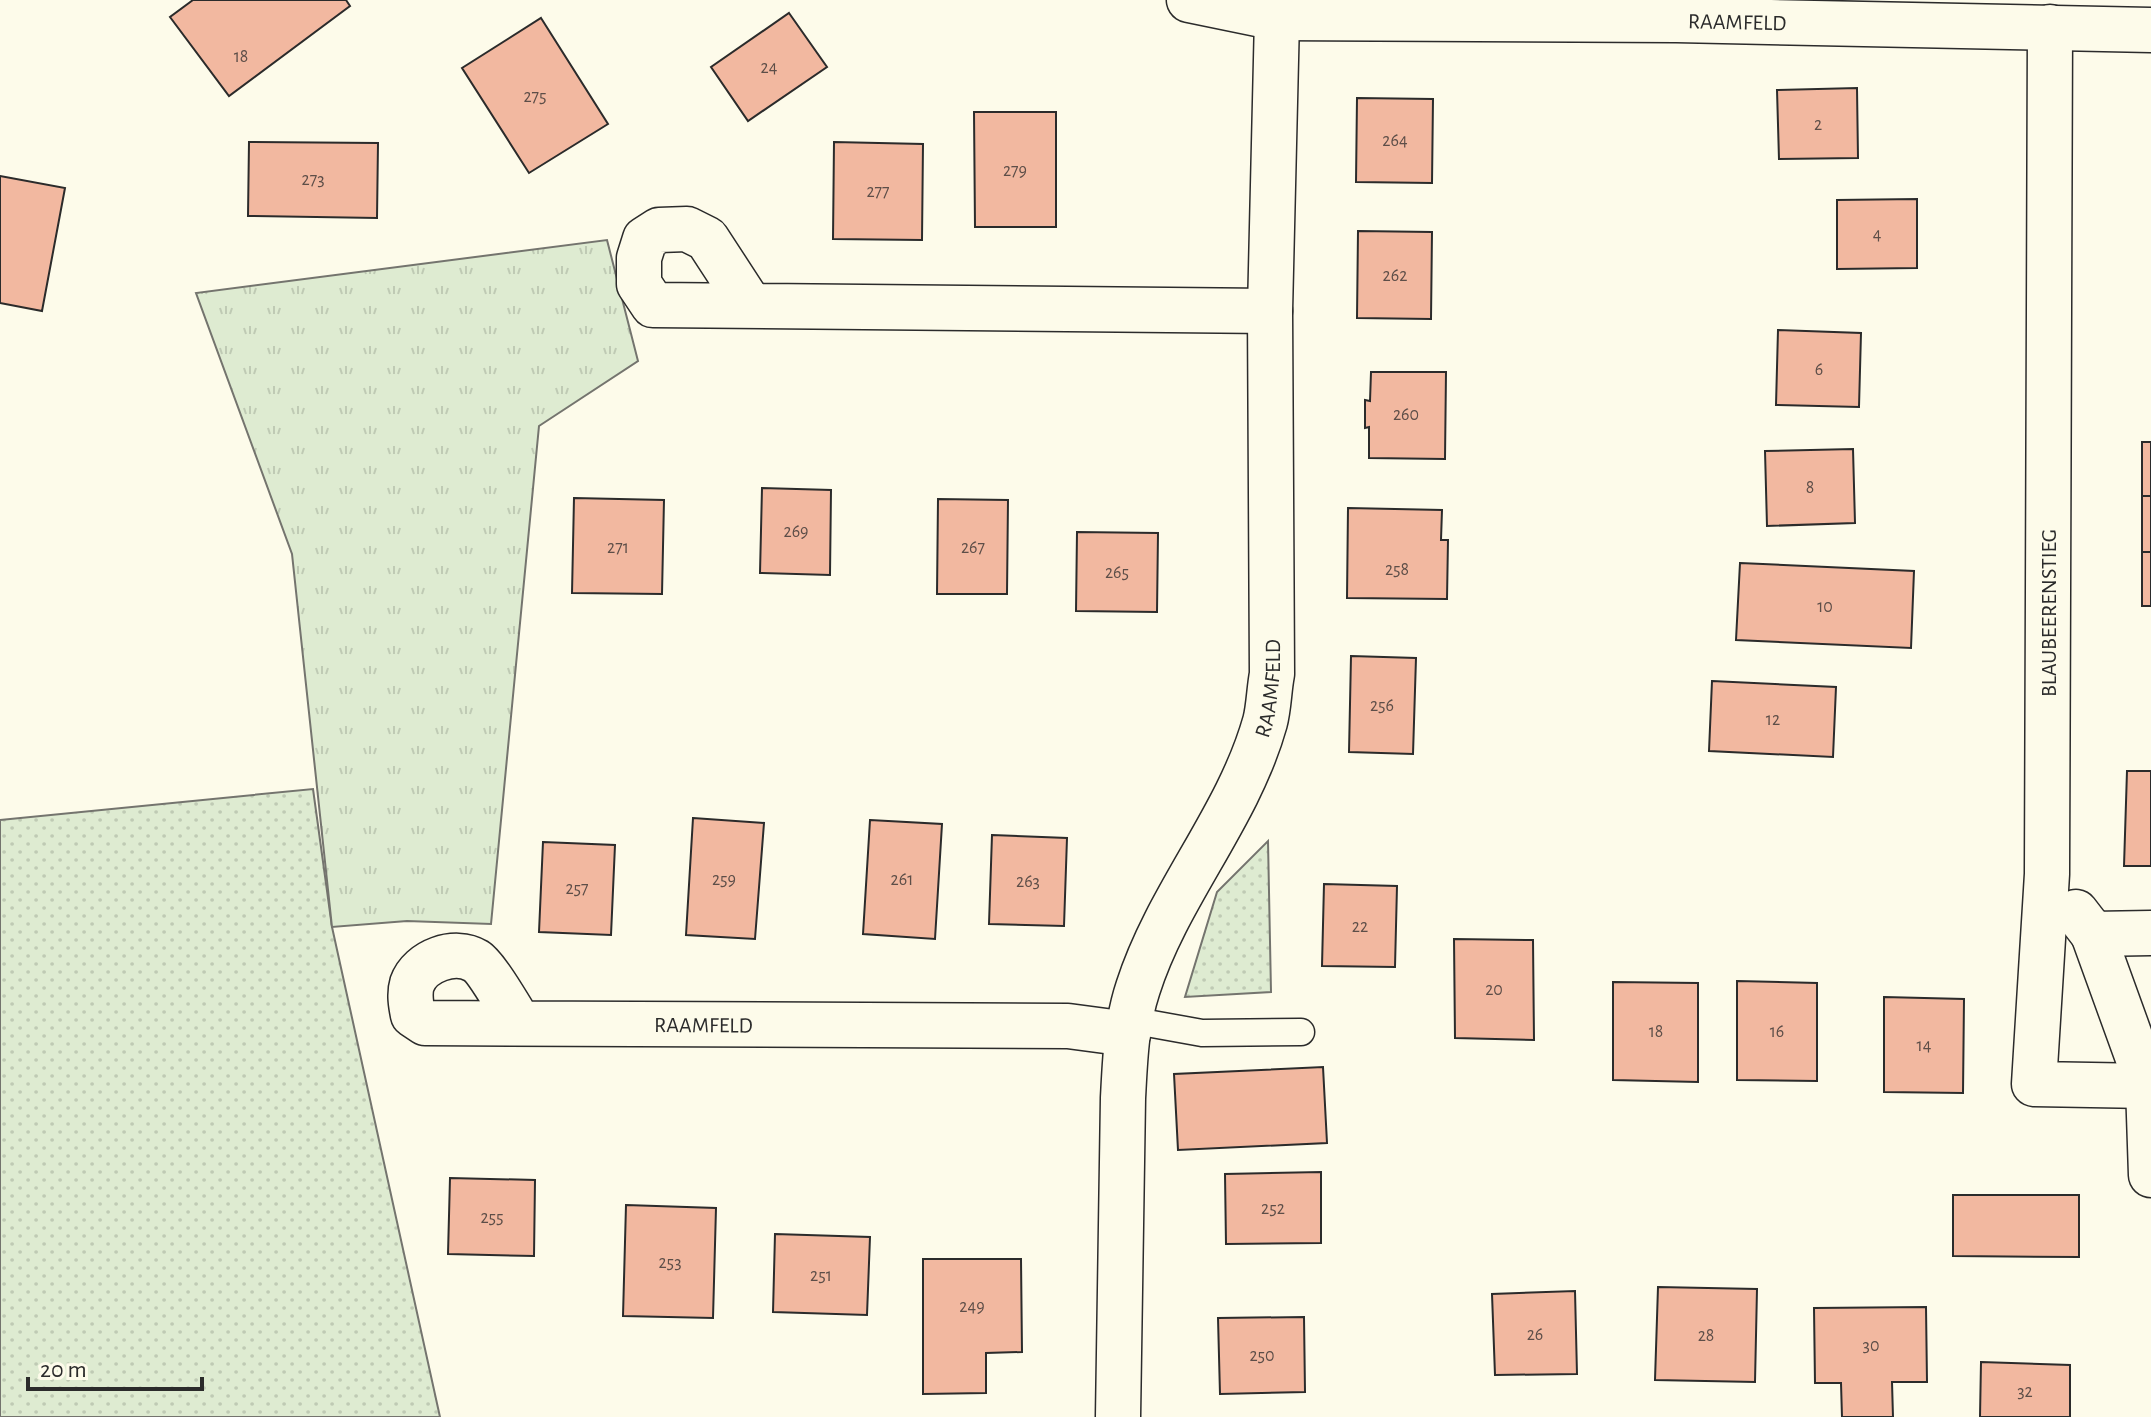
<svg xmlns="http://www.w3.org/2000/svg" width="2151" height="1417" viewBox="0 0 2151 1417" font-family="'Alegreya Sans',sans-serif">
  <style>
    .grass { fill: url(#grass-dots); stroke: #74746e; stroke-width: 2 }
    .park { fill: url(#park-tufts); stroke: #74746e; stroke-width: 2 }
    .building { fill: #f2b8a0; stroke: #2b2b2b; stroke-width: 2 }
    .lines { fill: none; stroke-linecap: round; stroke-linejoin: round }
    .lane-casing { stroke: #2b2b2b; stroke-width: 29 }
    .street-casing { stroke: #2b2b2b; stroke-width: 47 }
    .lane { stroke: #fdfbea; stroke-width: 26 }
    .street { stroke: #fdfbea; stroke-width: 44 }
    .labels { text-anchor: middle; stroke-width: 6; stroke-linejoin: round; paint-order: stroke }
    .number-label { font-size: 18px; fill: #5d4e48 }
    .street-label { font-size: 22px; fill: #2b2b2b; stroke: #fdfbea }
  </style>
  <defs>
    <pattern id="grass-dots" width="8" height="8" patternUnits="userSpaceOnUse" patternTransform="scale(2)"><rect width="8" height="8" fill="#deebd1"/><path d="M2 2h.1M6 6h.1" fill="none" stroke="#bfcab4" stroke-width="1.8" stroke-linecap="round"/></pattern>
    <pattern id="park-tufts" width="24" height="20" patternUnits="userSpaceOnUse" patternTransform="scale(2)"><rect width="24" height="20" fill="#deebd1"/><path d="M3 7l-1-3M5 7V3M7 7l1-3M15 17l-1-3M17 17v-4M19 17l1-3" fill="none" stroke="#bfcab4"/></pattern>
  </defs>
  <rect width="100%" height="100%" fill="#fdfbea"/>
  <g class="grass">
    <path d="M 313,789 L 332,927 L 440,1417 L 0,1417 L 0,820 Z"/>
    <path d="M 1268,841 L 1271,992 L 1185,997 L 1217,892 Z"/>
  </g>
  <path class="park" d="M 607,240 L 638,361 L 539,426 L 491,924 L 407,921 L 332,927 L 292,554 L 196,293 Z"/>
  <g class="building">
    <path d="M 193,0 L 346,0 L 350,6 L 229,96 L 170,17 Z"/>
    <path d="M 789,13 L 827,67 L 748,121 L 711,67 Z"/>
    <path d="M 541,18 L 608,124 L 529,173 L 462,68 Z"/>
    <path d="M 1857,88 L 1858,158 L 1779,159 L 1777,90 Z"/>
    <path d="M 1357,98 L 1433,99 L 1432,183 L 1356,182 Z"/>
    <path d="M 974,112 L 1056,112 L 1056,227 L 975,227 Z"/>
    <path d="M 249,142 L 378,143 L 377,218 L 248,216 Z"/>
    <path d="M 834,142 L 923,144 L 922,240 L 833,239 Z"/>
    <path d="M 0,176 L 65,188 L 42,311 L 0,303 Z"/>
    <path d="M 1917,199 L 1917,268 L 1837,269 L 1837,200 Z"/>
    <path d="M 1358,231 L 1432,232 L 1431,319 L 1357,318 Z"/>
    <path d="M 1778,330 L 1861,333 L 1859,407 L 1776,405 Z"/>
    <path d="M 1371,372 L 1446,372 L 1445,459 L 1369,458 L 1369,427 L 1365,428 L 1365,400 L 1370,401 Z"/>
    <rect x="2142" y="442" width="9" height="54"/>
    <path d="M 1853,449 L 1855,523 L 1767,526 L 1765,451 Z"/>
    <path d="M 762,488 L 831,490 L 830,575 L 760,573 Z"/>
    <rect x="2142" y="496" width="9" height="56"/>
    <path d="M 574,498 L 664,500 L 662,594 L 572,593 Z"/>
    <path d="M 938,499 L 1008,500 L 1007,594 L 937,594 Z"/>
    <path d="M 1348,508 L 1442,510 L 1441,540 L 1448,540 L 1447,599 L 1347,598 Z"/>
    <path d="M 1077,532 L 1158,533 L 1157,612 L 1076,611 Z"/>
    <rect x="2142" y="552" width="9" height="54"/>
    <path d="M 1740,563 L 1914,571 L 1911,648 L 1736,640 Z"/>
    <path d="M 1351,656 L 1416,658 L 1413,754 L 1349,752 Z"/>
    <path d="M 1712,681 L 1836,687 L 1833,757 L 1709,751 Z"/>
    <path d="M 2127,771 L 2151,771 L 2151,866 L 2124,866 Z"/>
    <path d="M 693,818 L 764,823 L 755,939 L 686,935 Z"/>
    <path d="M 870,820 L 942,824 L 935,939 L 863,934 Z"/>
    <path d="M 992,835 L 1067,838 L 1064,926 L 989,924 Z"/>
    <path d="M 543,842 L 615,845 L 611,935 L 539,932 Z"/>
    <path d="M 1324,884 L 1397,886 L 1395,967 L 1322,966 Z"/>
    <path d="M 1454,939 L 1533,940 L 1534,1040 L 1455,1038 Z"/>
    <path d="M 1737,981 L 1817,983 L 1817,1081 L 1737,1080 Z"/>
    <path d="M 1613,982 L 1698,983 L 1698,1082 L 1613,1080 Z"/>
    <path d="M 1884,997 L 1964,999 L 1963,1093 L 1884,1092 Z"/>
    <path d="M 1323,1067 L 1327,1143 L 1178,1150 L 1174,1074 Z"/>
    <path d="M 1321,1172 L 1321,1243 L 1226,1244 L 1225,1174 Z"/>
    <path d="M 450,1178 L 535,1180 L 534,1256 L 448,1254 Z"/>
    <path d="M 1953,1195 L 2079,1195 L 2079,1257 L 1953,1256 Z"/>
    <path d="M 626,1205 L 716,1208 L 713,1318 L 623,1316 Z"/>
    <path d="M 775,1234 L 870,1237 L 867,1315 L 773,1312 Z"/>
    <path d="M 923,1259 L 1021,1259 L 1022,1352 L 986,1353 L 986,1393 L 923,1394 Z"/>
    <path d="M 1658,1287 L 1757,1289 L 1755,1382 L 1655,1380 Z"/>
    <path d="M 1575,1291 L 1577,1374 L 1495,1375 L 1492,1294 Z"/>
    <path d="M 1926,1307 L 1927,1382 L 1892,1382 L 1893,1417 L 1842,1417 L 1841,1383 L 1815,1383 L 1814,1308 Z"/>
    <path d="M 1304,1317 L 1305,1392 L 1220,1394 L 1218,1318 Z"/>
    <path d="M 1981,1362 L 2070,1365 L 2070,1417 L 1980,1417 Z"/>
  </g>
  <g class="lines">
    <g class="lane-casing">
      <path id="lane" d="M 1130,1020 L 1202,1033 L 1301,1032"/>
    </g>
    <g class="street-casing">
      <g id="street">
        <path id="s1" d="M 1189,0 L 1277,18 L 1676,20 L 2151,30"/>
        <path d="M 2050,27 L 2047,874 L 2034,1084 L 2148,1086"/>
        <path d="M 750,305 L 707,239 L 687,229 L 659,230 L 645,239 L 639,258 L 639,284 L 653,305 L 1270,311"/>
        <path d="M 2076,912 L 2093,934 L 2151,933"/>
        <path d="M 2093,934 L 2148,1086 L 2151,1175"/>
        <path id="s2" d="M 519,1023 C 511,1010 486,967 476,961 C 455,948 420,961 412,984 C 409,994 411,1005 413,1015 L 425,1023 L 1068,1026 L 1128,1034"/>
        <path id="s3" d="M 1118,1417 L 1123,1098 C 1125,1061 1126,1024 1138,988 C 1168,894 1238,818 1265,722 C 1269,707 1269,689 1272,674 L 1270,311 L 1277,18"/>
      </g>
    </g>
    <use href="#lane" class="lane"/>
    <use href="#street" class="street"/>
  </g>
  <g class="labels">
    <g class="number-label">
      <text x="241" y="62">18</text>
      <text x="769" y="73">24</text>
      <text x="535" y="102">275</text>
      <text x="1818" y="130">2</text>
      <text x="1395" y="146">264</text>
      <text x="1015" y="176">279</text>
      <text x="313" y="185">273</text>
      <text x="878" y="197">277</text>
      <text x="1877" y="240">4</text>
      <text x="1395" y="281">262</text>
      <text x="1819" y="375">6</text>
      <text x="1406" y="420">260</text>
      <text x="1810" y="493">8</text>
      <text x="796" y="537">269</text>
      <text x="618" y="553">271</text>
      <text x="973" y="553">267</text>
      <text x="1397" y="575">258</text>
      <text x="1117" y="578">265</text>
      <text x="1825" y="612">10</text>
      <text x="1382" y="711">256</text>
      <text x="1773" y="725">12</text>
      <text x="724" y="885">259</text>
      <text x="902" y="885">261</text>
      <text x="1028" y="887">263</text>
      <text x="577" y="894">257</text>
      <text x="1360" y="932">22</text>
      <text x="1494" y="995">20</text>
      <text x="1656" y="1037">18</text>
      <text x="1777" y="1037">16</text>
      <text x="1924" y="1051">14</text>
      <text x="1273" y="1214">252</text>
      <text x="492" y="1223">255</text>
      <text x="670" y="1268">253</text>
      <text x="821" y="1281">251</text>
      <text x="972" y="1312">249</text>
      <text x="1535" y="1340">26</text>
      <text x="1706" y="1341">28</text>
      <text x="1871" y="1351">30</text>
      <text x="1262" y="1361">250</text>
      <text x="2025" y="1397">32</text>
    </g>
    <g class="street-label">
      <text dy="8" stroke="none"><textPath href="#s1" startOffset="550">RAAMFELD</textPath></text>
      <text transform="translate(2048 613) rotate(-90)" y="8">BLAUBEERENSTIEG</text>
      <text dy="8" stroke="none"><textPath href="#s3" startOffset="760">RAAMFELD</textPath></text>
      <text dy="8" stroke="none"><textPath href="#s2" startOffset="476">RAAMFELD</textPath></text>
    </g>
  </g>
  <path d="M28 1377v12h174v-12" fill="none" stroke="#2b2b2b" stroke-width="4"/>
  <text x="40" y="1377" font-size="24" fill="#2b2b2b" stroke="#fdfbea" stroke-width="6" paint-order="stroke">20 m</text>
</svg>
